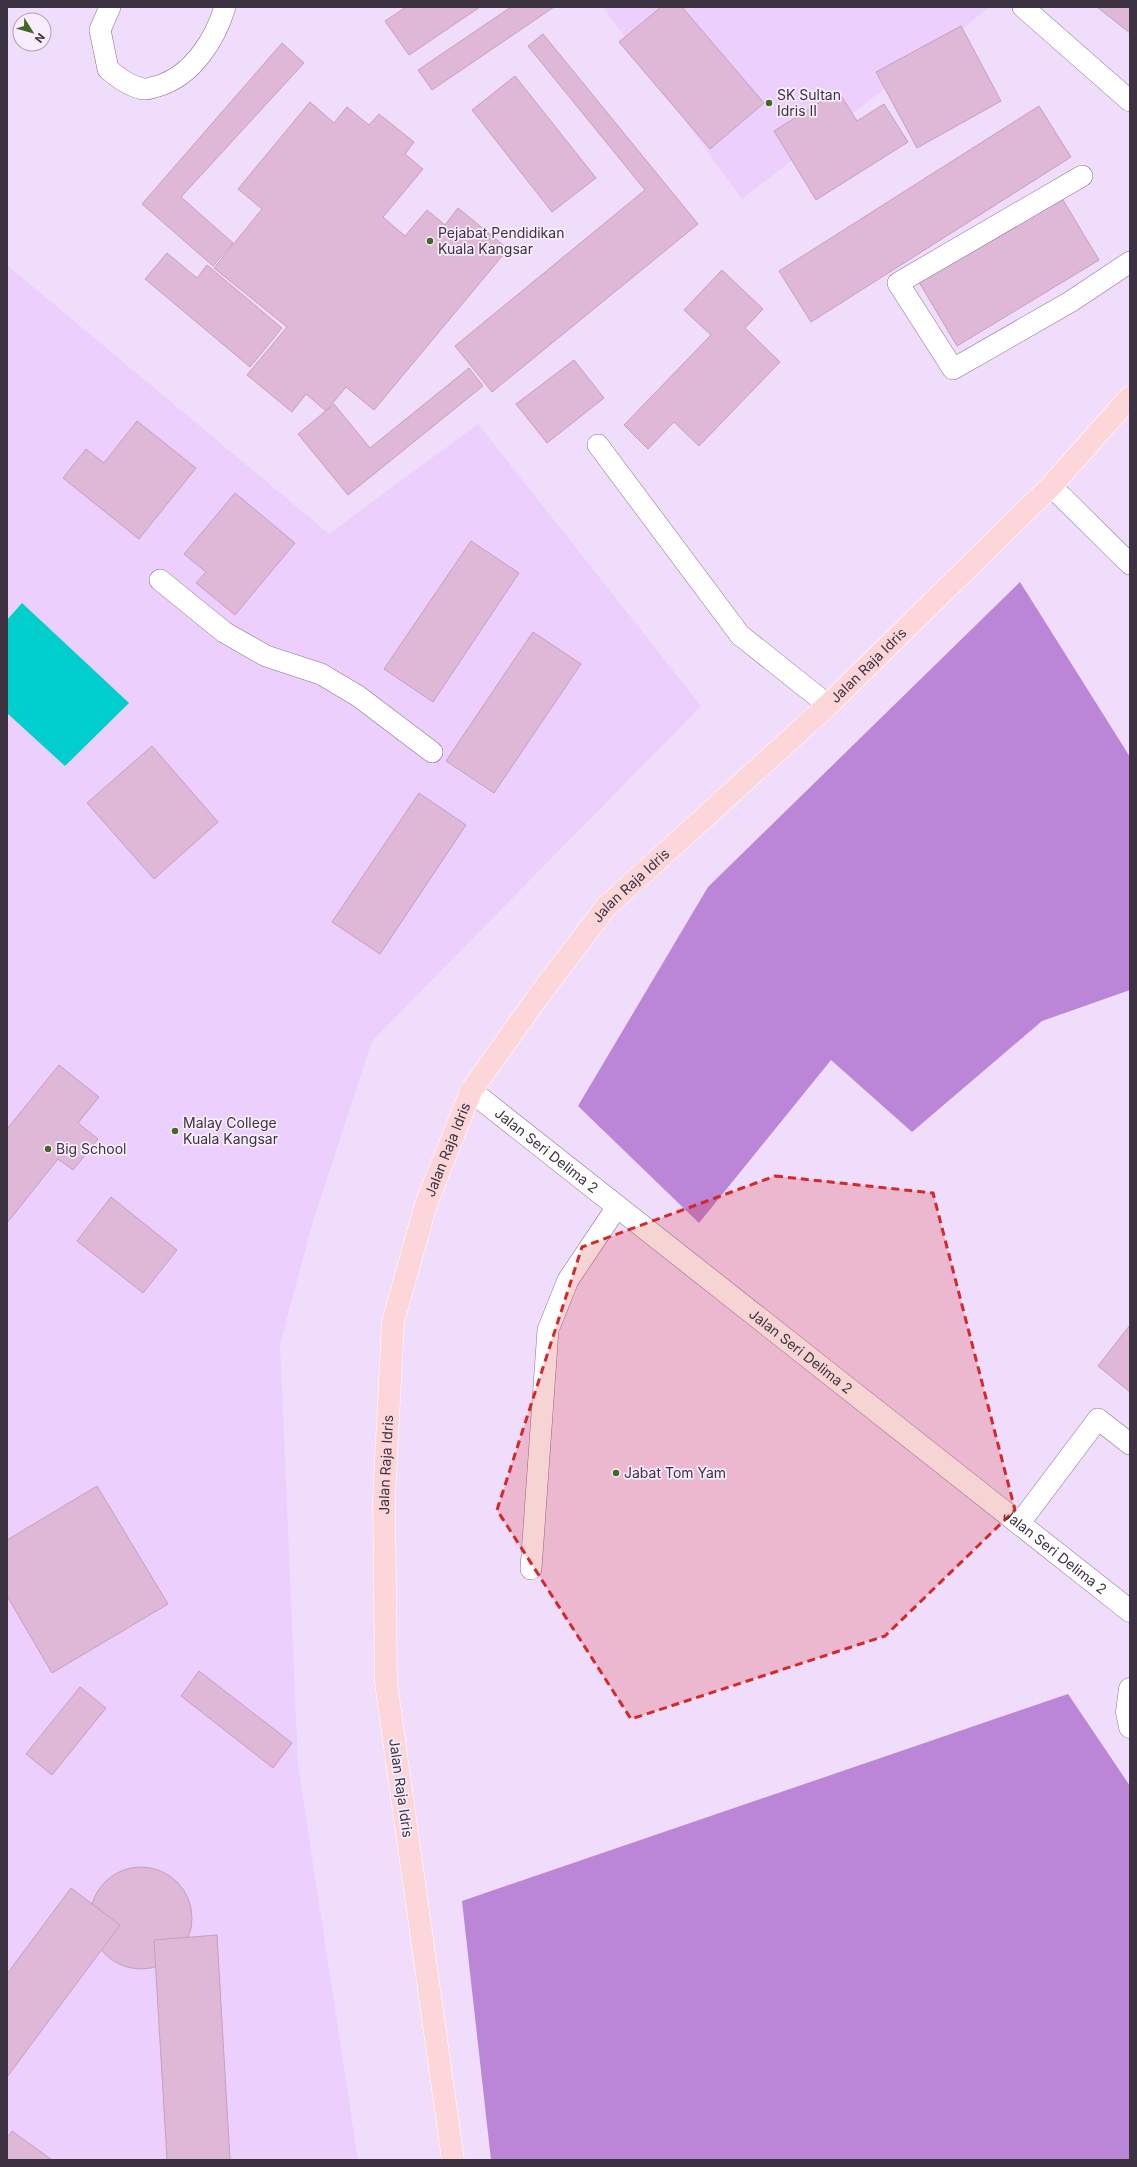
<svg xmlns="http://www.w3.org/2000/svg" width="1137" height="2167" viewBox="0 0 1137 2167" font-family="Inter,sans-serif">
  <style>
    .built { fill: #eccffc }
    .forest { fill: #bb85d8 }
    .water { fill: #00cecc }
    .building { fill: #deb8d6; stroke: #c5a0bd }
    .lines { fill: none; stroke-linecap: round; stroke-linejoin: round }
    .service-casing { stroke: #897295; stroke-width: 22 }
    .minor-casing { stroke: #897295; stroke-width: 23 }
    .primary-casing { stroke: #fff; stroke-width: 23 }
    .service { stroke: #fff; stroke-width: 21 }
    .minor { stroke: #fff; stroke-width: 22 }
    .primary { stroke: #fdd6d9; stroke-width: 22 }
    .marked { fill: #d62828; fill-opacity: 0.2; stroke: #d62828; stroke-width: 3; stroke-dasharray: 8 5; stroke-linejoin: round }
    .poi-dot { fill: #426822; stroke: #f7edfd; stroke-width: 1.5 }
    .labels { text-anchor: middle; stroke-width: 3.5; stroke-linejoin: round; paint-order: stroke }
    .poi-label { font-size: 14px; fill: #3c3241; stroke: #f7edfd; text-anchor: start }
    .street-label { font-size: 14px; fill: #3c3241; stroke: #f7edfd }
  </style>
  <rect width="100%" height="100%" fill="#f0dcfb"/>
  <g class="built">
    <path d="M 603,7 L 990,7 L 742,199 Z"/>
    <path d="M 7,265 L 329,534 L 478,424 L 701,706 L 372,1041 L 313,1221 L 280,1344 L 298,1765 L 358,2160 L 7,2160 Z"/>
  </g>
  <g class="forest">
    <path d="M 1020,582 L 1130,757 L 1130,990 L 1042,1021 L 912,1132 L 831,1060 L 699,1223 L 578,1106 L 708,887 Z"/>
    <path d="M 1068,1694 L 1130,1786 L 1130,2160 L 491,2160 L 462,1901 Z"/>
  </g>
  <path class="water" d="M 22,603 L 129,703 L 65,766 L 7,713 L 7,620 Z"/>
  <g class="building">
    <path d="M 406,7 L 480,7 L 409,55 L 385,21 Z"/>
    <path d="M 511,7 L 554,7 L 432,90 L 418,70 Z"/>
    <path d="M 661,7 L 682,7 L 764,103 L 710,149 L 619,42 Z"/>
    <path d="M 1097,7 L 1130,7 L 1130,33 Z"/>
    <path d="M 961,26 L 1001,101 L 917,148 L 876,72 Z"/>
    <path d="M 543,34 L 698,224 L 492,392 L 455,346 L 645,190 L 528,46 Z"/>
    <path d="M 282,43 L 304,63 L 181,197 L 233,243 L 213,266 L 142,204 Z"/>
    <path d="M 515,76 L 596,178 L 552,212 L 472,110 Z"/>
    <path d="M 838,91 L 857,121 L 884,104 L 908,142 L 816,200 L 774,131 Z"/>
    <path d="M 310,102 L 334,123 L 347,107 L 369,125 L 379,114 L 414,142 L 405,154 L 423,169 L 383,217 L 405,236 L 427,210 L 445,225 L 458,208 L 508,249 L 374,410 L 346,387 L 326,411 L 306,394 L 292,412 L 247,375 L 287,327 L 214,268 L 262,209 L 238,189 Z"/>
    <path d="M 1039,106 L 1071,157 L 811,322 L 779,271 Z"/>
    <path d="M 1060,195 L 1099,260 L 957,346 L 919,282 Z"/>
    <path d="M 167,253 L 197,278 L 207,265 L 282,328 L 250,367 L 145,279 Z"/>
    <path d="M 722,270 L 763,309 L 745,328 L 780,362 L 699,446 L 674,422 L 648,449 L 624,425 L 711,335 L 684,310 Z"/>
    <path d="M 574,360 L 604,398 L 547,443 L 516,404 Z"/>
    <path d="M 469,368 L 483,386 L 348,495 L 298,434 L 334,404 L 370,448 Z"/>
    <path d="M 137,421 L 196,468 L 139,539 L 63,478 L 86,449 L 104,463 Z"/>
    <path d="M 235,493 L 295,543 L 235,615 L 196,583 L 206,572 L 184,554 Z"/>
    <path d="M 471,541 L 519,573 L 433,702 L 384,669 Z"/>
    <path d="M 533,632 L 581,664 L 494,793 L 446,761 Z"/>
    <path d="M 152,746 L 218,822 L 154,879 L 87,803 Z"/>
    <path d="M 419,793 L 466,825 L 380,954 L 332,922 Z"/>
    <path d="M 59,1065 L 99,1097 L 78,1123 L 98,1139 L 73,1170 L 58,1159 L 7,1223 L 7,1129 Z"/>
    <path d="M 111,1197 L 177,1250 L 143,1293 L 77,1241 Z"/>
    <path d="M 1130,1325 L 1130,1392 L 1098,1366 Z"/>
    <path d="M 97,1486 L 168,1604 L 52,1673 L 7,1596 L 7,1540 Z"/>
    <path d="M 199,1671 L 292,1743 L 273,1768 L 181,1696 Z"/>
    <path d="M 80,1687 L 106,1708 L 52,1775 L 26,1754 Z"/>
    <circle cx="141" cy="1918" r="51"/>
    <path d="M 71,1888 L 120,1925 L 7,2077 L 7,1974 Z"/>
    <path d="M 217,1935 L 230,2160 L 167,2160 L 154,1940 Z"/>
    <path d="M 12,2131 L 52,2160 L 7,2160 L 7,2138 Z"/>
  </g>
  <g class="lines">
    <g class="service-casing">
      <g id="service">
        <path d="M 110,7 L 100,30 L 108,69 C 119,78 129,86 143,89 C 147,90 153,87 158,86 C 192,76 215,40 225,7"/>
        <path d="M 1023,7 L 1130,101"/>
        <path d="M 1082,176 L 898,283 L 953,369 L 1070,302 L 1130,262"/>
        <path d="M 598,445 L 740,635 L 828,705"/>
        <path d="M 1051,486 L 1130,564"/>
        <path d="M 160,580 L 224,632 L 266,656 L 321,674 L 358,696 L 432,752"/>
        <path d="M 1019,1524 L 1098,1419 L 1130,1444"/>
        <path d="M 531,1569 L 548,1330 L 568,1280 L 617,1207"/>
      </g>
    </g>
    <g class="minor-casing">
      <g id="minor">
        <path id="s1" d="M 471,1091 L 1130,1611"/>
        <path d="M 1130,1689 L 1127,1712 L 1130,1727"/>
      </g>
    </g>
    <g class="primary-casing">
      <g id="primary">
        <path id="s2" d="M 453,2160 L 386,1683 L 384,1498 L 393,1322 L 426,1204 L 471,1091 L 537,998 L 606,907 L 828,705 L 1051,486 L 1130,397"/>
      </g>
    </g>
    <use href="#service" class="service"/>
    <use href="#minor" class="minor"/>
    <use href="#primary" class="primary"/>
  </g>
  <path class="marked" d="M 775,1176 L 933,1193 L 1015,1510 L 885,1636 L 631,1719 L 497,1510 L 582,1247 Z"/>
  <g class="poi-dot">
    <circle cx="769" cy="103" r="4"/>
    <circle cx="430" cy="241" r="4"/>
    <circle cx="175" cy="1131" r="4"/>
    <circle cx="48" cy="1149" r="4"/>
    <circle cx="616" cy="1473" r="4"/>
  </g>
  <g class="labels">
    <g class="poi-label">
      <text x="777" y="100">SK Sultan<tspan x="777" dy="16">Idris II</tspan></text>
      <text x="438" y="238">Pejabat Pendidikan<tspan x="438" dy="16">Kuala Kangsar</tspan></text>
      <text x="183" y="1128">Malay College<tspan x="183" dy="16">Kuala Kangsar</tspan></text>
      <text x="56" y="1154">Big School</text>
      <text x="624" y="1478">Jabat Tom Yam</text>
    </g>
    <g class="street-label">
      <text dy="5" stroke="none"><textPath href="#s2" startOffset="1672">Jalan Raja Idris</textPath></text>
      <text dy="5" stroke="none"><textPath href="#s2" startOffset="1348">Jalan Raja Idris</textPath></text>
      <text dy="5" stroke="none"><textPath href="#s2" startOffset="1024">Jalan Raja Idris</textPath></text>
      <text dy="5" stroke="none"><textPath href="#s1" startOffset="96">Jalan Seri Delima 2</textPath></text>
      <text dy="5" stroke="none"><textPath href="#s1" startOffset="420">Jalan Seri Delima 2</textPath></text>
      <text dy="5" stroke="none"><textPath href="#s2" startOffset="700">Jalan Raja Idris</textPath></text>
      <text dy="5" stroke="none"><textPath href="#s1" startOffset="744">Jalan Seri Delima 2</textPath></text>
      <text transform="translate(401 1788) rotate(82)" y="5">Jalan Raja Idris</text>
    </g>
  </g>
  <rect width="1137" height="2167" fill="none" stroke="#3c3241" stroke-width="16"/>
  <g transform="translate(32 32) rotate(127)"><circle r="19" fill="#f7edfd" stroke="#aca2b2"/>
  <path d="M0-3L7 15L0 10L-7 15Z" fill="#426822"/>
  <text y="-6" font-size="11" font-weight="bold" text-anchor="middle" fill="#3c3241">N</text>
  </g>
</svg>
